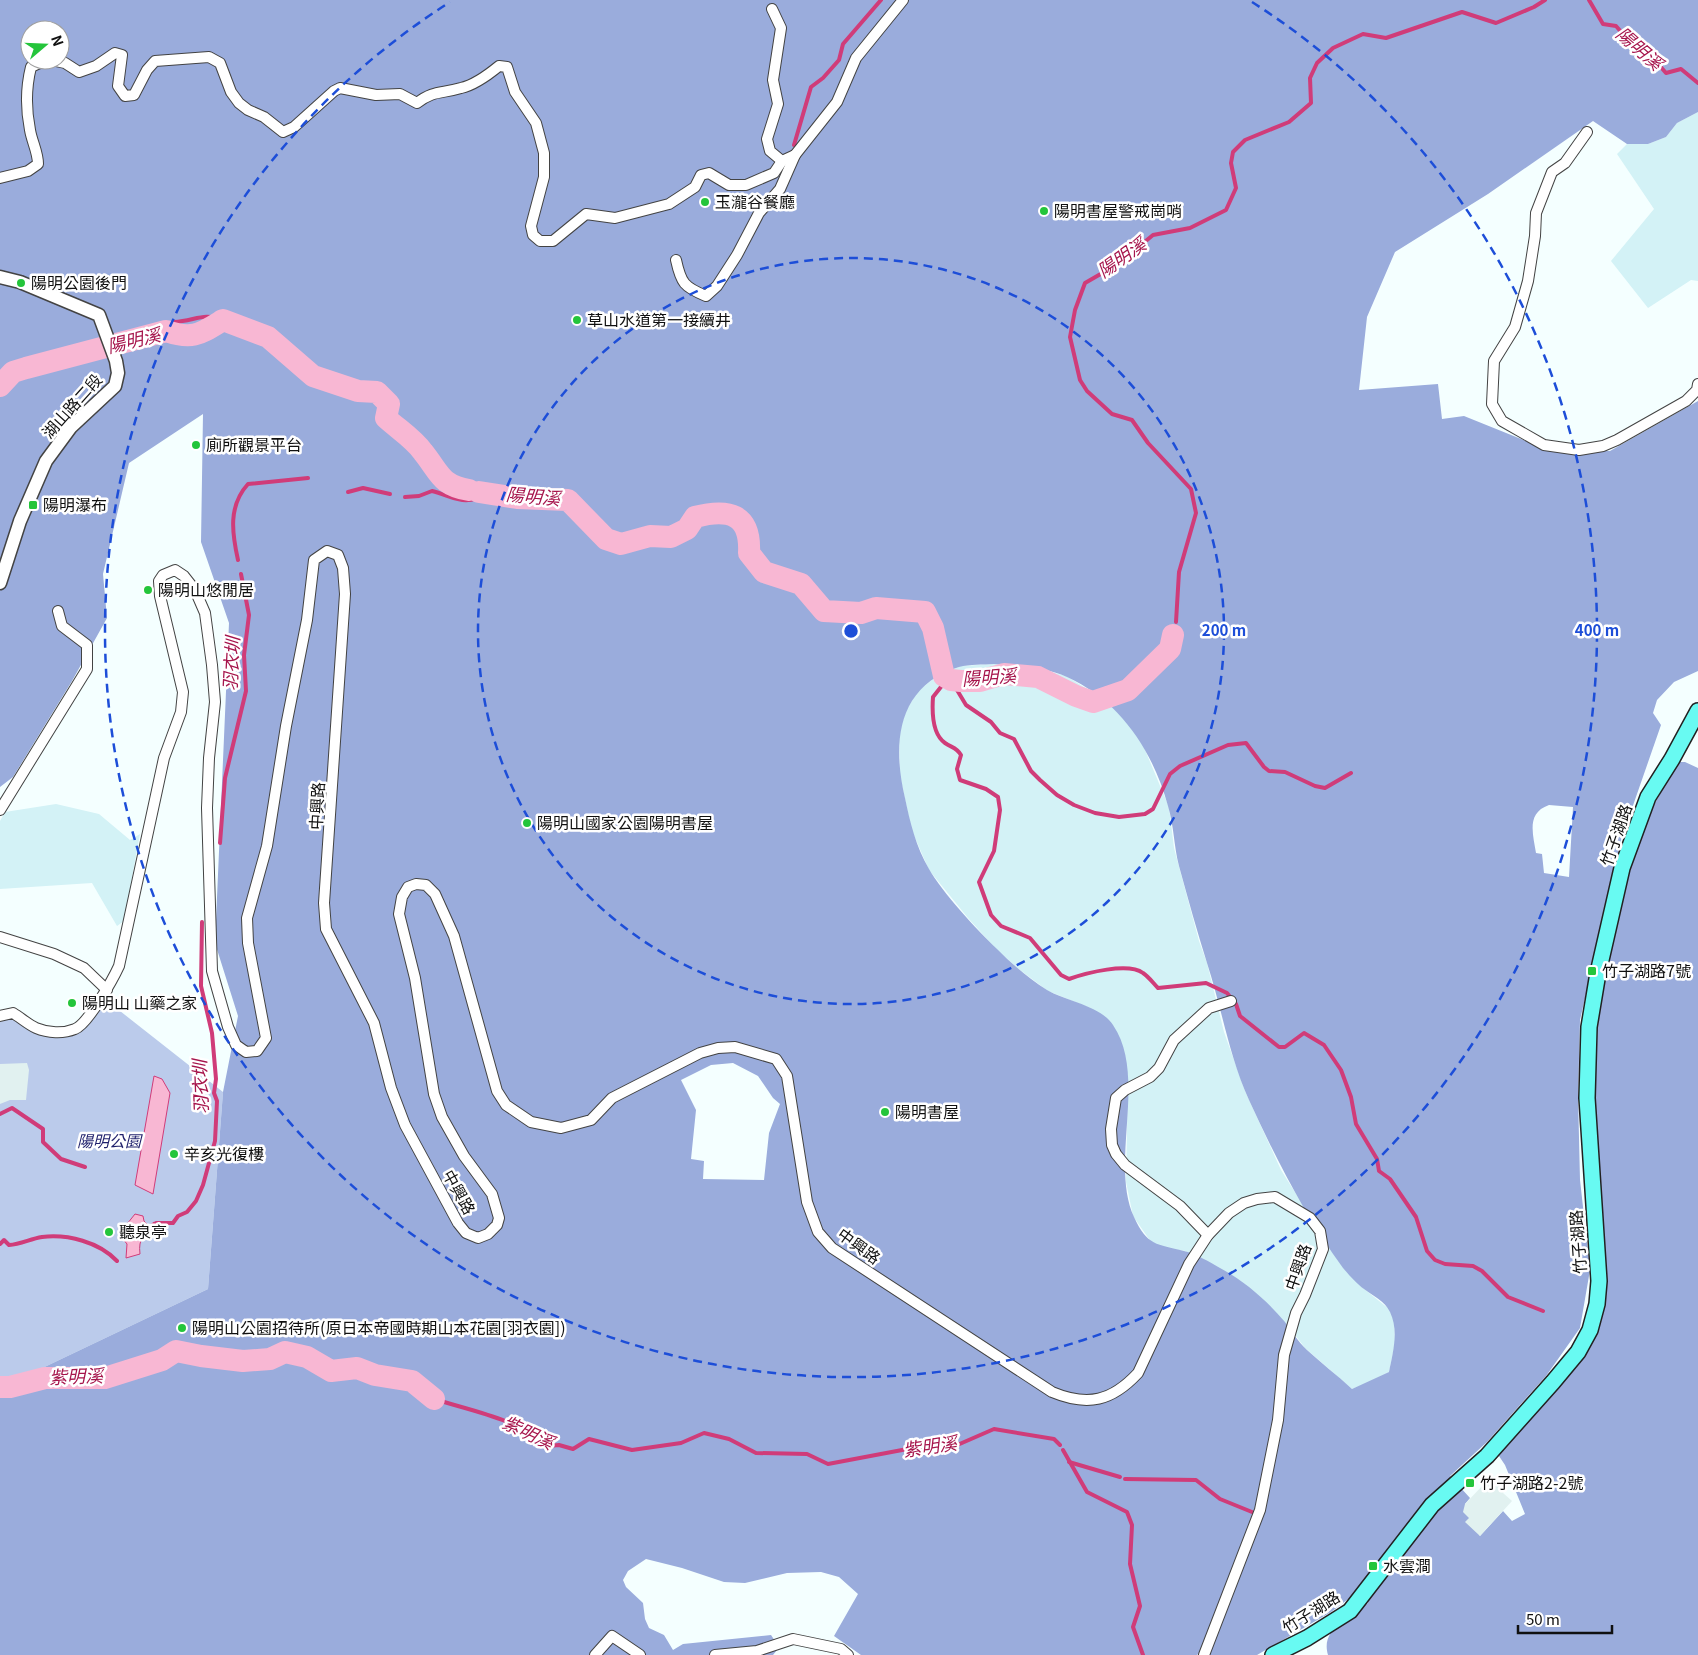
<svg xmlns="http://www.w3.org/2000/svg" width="1698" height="1655" viewBox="0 0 1698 1655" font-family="Georgia,'Noto Sans TC',serif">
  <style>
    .farmland { fill: #d3f2f6 }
    .green { fill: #bbcbeb }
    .forest { fill: #9aacdc; fill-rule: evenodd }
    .plaza { fill: #e1f1f0 }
    .water { fill: #f8b7d3; stroke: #d03c79 }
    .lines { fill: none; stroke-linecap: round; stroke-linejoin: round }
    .stream { stroke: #d03c79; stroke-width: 4 }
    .river { stroke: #f8b7d3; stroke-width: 22 }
    .minor-casing { stroke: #434343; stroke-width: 12 }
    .tertiary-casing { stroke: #434343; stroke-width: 15 }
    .primary-casing { stroke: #212121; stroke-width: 18 }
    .minor { stroke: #fff; stroke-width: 10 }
    .tertiary { stroke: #fff; stroke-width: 12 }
    .primary { stroke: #68faf2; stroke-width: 15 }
    .ring { fill: none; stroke: #1d4ed8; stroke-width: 2.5; stroke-dasharray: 9 6 }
    .poi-dot { fill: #24c53b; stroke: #fff; stroke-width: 2 }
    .labels { text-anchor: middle; stroke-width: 5; stroke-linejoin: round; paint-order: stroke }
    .poi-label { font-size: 16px; fill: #101010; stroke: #fff; text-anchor: start }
    .street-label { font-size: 16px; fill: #101010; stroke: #fff }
    .park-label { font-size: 16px; font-style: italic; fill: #1e1f6b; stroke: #fff }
    .water-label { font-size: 18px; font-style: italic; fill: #a6154c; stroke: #fff }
    .centre { fill: #1d4ed8; stroke: #fff; stroke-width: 2.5 }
    .ring-label { font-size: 15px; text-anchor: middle; font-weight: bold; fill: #1d4ed8; stroke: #fff; stroke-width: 5; stroke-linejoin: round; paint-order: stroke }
  </style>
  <rect width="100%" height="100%" fill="#f4ffff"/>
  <g class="farmland">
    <path d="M 1698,112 L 1698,281 L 1691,280 L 1648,308 L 1611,261 L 1654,209 L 1617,154 L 1627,144 L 1648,144 L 1666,137 L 1677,123 Z"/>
    <path d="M 994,664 L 1029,666 L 1066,676 L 1099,696 L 1121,715 L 1140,738 L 1169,807 L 1174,848 L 1199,941 L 1207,963 L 1224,1032 L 1245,1091 L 1281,1170 L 1330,1248 L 1344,1269 L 1363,1288 L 1389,1309 L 1394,1320 L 1395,1343 L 1389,1372 L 1368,1383 L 1352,1389 L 1305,1348 L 1286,1323 L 1185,1251 L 1165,1248 L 1151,1242 L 1133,1216 L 1126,1182 L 1128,1075 L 1090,1008 L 1048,991 L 1020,970 L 996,949 L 968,918 L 929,870 L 912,831 L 900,776 L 899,734 L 906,711 L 917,692 L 937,676 L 961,666 Z"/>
    <path d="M 56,804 L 99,814 L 130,840 L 140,834 L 124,921 L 117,926 L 92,883 L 0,889 L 0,821 L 5,812 Z"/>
  </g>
  <path class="green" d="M 106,1000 L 223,1092 L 208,1289 L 34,1372 L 0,1384 L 0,1022 C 14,1013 52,1030 67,1036 Z"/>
  <path class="forest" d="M 0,0 L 1698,0 L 1698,112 L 1677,123 L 1666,137 L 1648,144 L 1627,144 L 1593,121 L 1488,194 L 1395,252 L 1367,317 L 1359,390 L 1438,384 L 1442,419 L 1464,416 L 1548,450 L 1610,451 L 1698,401 L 1698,671 L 1674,682 L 1657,700 L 1653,713 L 1661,725 L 1621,840 L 1580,1020 L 1578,1096 L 1580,1180 L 1590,1270 L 1580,1328 L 1546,1376 L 1487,1442 L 1450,1476 L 1470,1498 L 1465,1504 L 1465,1508 L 1480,1536 L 1503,1511 L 1512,1521 L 1525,1514 L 1505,1465 L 1497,1453 L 1577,1365 L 1591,1343 L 1596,1030 L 1621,894 L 1646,819 L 1678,762 L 1685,762 L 1698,768 L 1698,1655 L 1328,1655 C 1320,1629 1350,1616 1368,1603 L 1369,1592 L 1355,1594 L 1331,1612 L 1257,1655 L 1207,1655 L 1202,1650 L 1197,1655 L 861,1655 L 834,1636 L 858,1594 L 839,1577 L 821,1572 L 787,1573 L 745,1583 L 724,1582 L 682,1568 L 646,1559 L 628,1571 L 623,1580 L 626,1587 L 643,1603 L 645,1619 L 649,1628 L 664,1635 L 673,1650 L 683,1644 L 771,1635 L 775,1641 L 777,1650 L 773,1655 L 0,1655 L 0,1384 L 34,1372 L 208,1289 L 223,1092 L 238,1016 L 215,943 L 229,623 L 201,542 L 203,414 L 129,463 L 103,574 L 107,618 L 72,681 L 13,777 L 0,787 ZM 30,30 L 60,30 L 60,60 L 30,60 ZM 994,664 C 1018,666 1045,667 1067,677 C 1120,701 1153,751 1168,806 C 1174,826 1174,847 1179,866 C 1188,899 1197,931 1207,963 C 1222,1009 1229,1056 1249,1100 C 1276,1159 1305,1216 1343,1268 C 1349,1275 1357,1284 1364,1289 C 1373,1296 1385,1301 1390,1312 C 1399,1331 1393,1352 1389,1372 L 1352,1389 C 1337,1375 1321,1363 1307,1350 C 1298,1342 1292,1331 1285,1322 C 1266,1300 1246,1282 1220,1268 C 1210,1262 1196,1254 1184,1251 C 1157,1244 1147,1246 1134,1217 C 1109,1163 1148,1076 1113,1025 C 1101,1006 1066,1001 1047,990 C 1029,979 1012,964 997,949 C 977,930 942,892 929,869 C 916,847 910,822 905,798 C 892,743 897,686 959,667 C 970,664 983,665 994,664 ZM 1549,805 L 1573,807 L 1569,877 L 1544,873 L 1542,854 L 1536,853 C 1533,834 1526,813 1549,805 ZM 733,1063 L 758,1076 L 773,1098 L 780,1104 L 769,1133 L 764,1180 L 703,1179 L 704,1161 L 691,1159 L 696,1110 L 681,1080 L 711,1065 Z"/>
  <g class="plaza">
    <path d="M 27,1063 L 29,1070 L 26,1100 L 10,1100 L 0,1104 L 0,1064 Z"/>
    <path d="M 1503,1476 L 1506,1479 L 1501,1485 L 1506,1490 L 1503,1493 L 1512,1501 L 1480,1536 L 1465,1522 L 1469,1518 L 1463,1512 L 1465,1504 L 1486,1482 L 1492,1488 L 1496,1486 L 1494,1481 Z"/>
  </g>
  <g class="water">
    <path d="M 154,1076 L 162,1079 L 170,1093 L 153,1194 L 135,1185 Z"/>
    <path d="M 135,1214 L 143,1216 L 144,1221 L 149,1226 L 154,1222 L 157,1227 C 144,1234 138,1238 140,1254 L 126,1258 L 127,1244 L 119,1234 Z"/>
  </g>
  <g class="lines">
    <g class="stream">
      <path d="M 1589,0 L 1603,24 L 1616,26 L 1629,41 L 1653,58 L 1666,73 L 1681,69 L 1698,83"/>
      <path d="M 794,145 L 811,87 L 823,78 L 839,60 L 843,44 L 881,0"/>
      <path d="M 166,331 L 174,322 C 195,321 203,312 223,320"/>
      <path d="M 348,492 L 363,488 L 390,494"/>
      <path d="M 405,497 L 419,496 L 432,491 C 455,497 465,508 489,492"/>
      <path d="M 238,560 C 232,533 228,506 248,484 L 308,478"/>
      <path d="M 1176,622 L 1179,572 L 1196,513 L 1191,489 L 1148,443 L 1132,420 L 1112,414 L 1087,391 L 1080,380 L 1070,337 L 1075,310 L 1085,283 L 1118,264 L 1153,235 L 1190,228 L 1226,210 L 1236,188 L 1231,163 L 1233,152 L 1245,140 L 1289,122 L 1311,103 L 1310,78 L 1317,63 L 1333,48 L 1363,34 L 1386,38 L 1462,12 L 1496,23 L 1534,7 L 1545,0"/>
      <path d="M 948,678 L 933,697 C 932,711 932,734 945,743 C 952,748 956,747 961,755 L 957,769 L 960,780 L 986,789 L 998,797 L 1000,810 L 994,851 L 979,882 L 991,915 L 1001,926 L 1030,938 L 1061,975 L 1069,979 C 1086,973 1128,962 1143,973 C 1149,977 1153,983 1158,988 L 1206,983 L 1227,993 L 1236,1004 L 1240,1016 L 1279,1047 L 1285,1047 L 1304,1033 L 1324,1045 L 1341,1070 L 1351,1097 L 1356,1124 L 1377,1159 L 1379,1171 L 1390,1179 L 1416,1217 L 1427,1251 L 1435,1260 L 1445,1264 L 1473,1266 L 1482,1271 L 1508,1297 L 1543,1311"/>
      <path d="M 951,680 L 966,705 L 991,722 L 1000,733 L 1014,739 L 1031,771 L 1040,780 L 1057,795 L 1074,805 L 1095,813 L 1119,817 L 1145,814 L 1153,809 L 1170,774 L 1180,766 L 1228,745 L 1246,743 L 1264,767 L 1269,771 L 1285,772 L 1315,786 L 1325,788 L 1351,773"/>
      <path d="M 220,843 L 225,778 L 246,691 L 244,655 L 249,615 L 241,574"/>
      <path d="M 0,1114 L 12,1108 L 43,1129 L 43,1142 L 61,1159 L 85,1167"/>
      <path d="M 153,1226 L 156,1223 L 173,1223 L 178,1216 L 187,1212 L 196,1201 L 203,1185 L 215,1141 L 217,1101 L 214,1093 L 216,1079 L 212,1033 L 201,986 L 202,922"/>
      <path d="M 0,1244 L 4,1240 L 9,1245 C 21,1244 30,1239 42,1237 C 68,1234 99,1242 117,1261"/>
      <path d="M 434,1399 C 472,1411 518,1419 548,1446 L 559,1445 L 573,1449 L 589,1439 L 632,1450 L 681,1443 L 704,1433 L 729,1439 L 756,1453 L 807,1454 L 828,1464 L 918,1447 L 955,1446 L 994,1429 L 1054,1439 L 1060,1445"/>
      <path d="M 1063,1450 L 1087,1492 L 1127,1512 L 1132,1525 L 1130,1564 L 1140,1606 L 1133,1627 L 1143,1655"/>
      <path d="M 1069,1462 L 1120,1477"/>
      <path d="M 1125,1479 L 1196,1480 L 1220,1499 L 1252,1512"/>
    </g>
    <g class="river">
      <path d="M 0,386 L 13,372 L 26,368 L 166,331 C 193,340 200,334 223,320 L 268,337 L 313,376 L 358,391 L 377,392 L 389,404 L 386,418 C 398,429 414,439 423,452 C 440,473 440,485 469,490"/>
      <path d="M 479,492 L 517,498 L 568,500 L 606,539 L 621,544 L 650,536 L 671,537 L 687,529 L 695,517 C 729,508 751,514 749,553 L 764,572 L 801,584 L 824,611 L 861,613 L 876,608 L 925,612 L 933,628 L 944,676 L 951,680 L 961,681 L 980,681 L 1004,674 L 1038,677 L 1076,696 L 1093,702 L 1128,690 L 1170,649 L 1173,635"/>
      <path d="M 0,1387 L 10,1387 L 45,1378 L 105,1378 L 162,1360 L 176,1351 L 201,1356 L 243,1361 L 270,1359 L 285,1352 L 307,1357 L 331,1371 L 357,1368 L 375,1375 L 412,1381 L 434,1399"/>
    </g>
    <g class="minor-casing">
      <g id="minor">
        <path d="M 772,9 L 781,28 L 773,80 L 778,104 L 767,139 L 770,151 L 782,161"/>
        <path d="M 51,60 L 65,63 L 79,72 L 96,66 L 115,53 L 122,55 L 118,86 L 125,96 L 134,95 L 147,70 L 155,61 L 209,57 L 220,63 L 231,92 L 239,103 L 248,110 L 264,117 L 283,132 L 294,127 L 334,91 L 340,88 L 376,95 L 400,94 L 417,103 C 434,90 441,94 461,88 C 475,85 488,75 499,66 L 507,67 L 515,92 L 536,123 L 544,153 L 544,177 L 531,226 L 533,235 L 540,241 L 553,241 L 586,214 L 615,218 L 669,204 L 695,187 L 701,175 L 709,173 L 729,185 L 746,185 L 774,173 L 782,161 L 795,155 L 837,102 L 856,58 L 903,0"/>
        <path d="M 1587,132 L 1565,163 L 1552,172 L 1536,213 L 1535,236 L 1528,281 L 1515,327 L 1494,361 L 1492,404 L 1502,421 L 1544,445 L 1579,450 L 1603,446 L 1617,440 L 1686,401 L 1697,390 L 1698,384"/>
        <path d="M 0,178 L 28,171 L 38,164 C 38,152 32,142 30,130 C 26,110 26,87 31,67 L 46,60"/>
        <path d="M 676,260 C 681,283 684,287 706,296 L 717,286 L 737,255 L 759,213 L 780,189 L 795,155"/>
        <path d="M 0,810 L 87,669 L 87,645 L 62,626 L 58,611"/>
        <path d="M 0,937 L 54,954 L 84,968 L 107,990"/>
        <path d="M 0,1016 L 13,1013 C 21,1018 29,1025 36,1028 C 48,1033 63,1034 75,1029 C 88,1024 113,979 119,966 L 164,758 L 181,712 L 183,692 L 160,596 L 159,581 L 163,575 L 175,570 L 184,576 L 195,590 L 205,613 L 212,665 L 215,702 L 209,758 L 207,808 L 212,971 L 228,1027 L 236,1045 L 246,1052 L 257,1051 L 266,1038 L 248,943 L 247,918 L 267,846 L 286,726 L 307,620 L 314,560 L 327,551 L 338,555 L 343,568 L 345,594 L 324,903 L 326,929 L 374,1023 L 391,1088 L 405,1125 L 458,1223 L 466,1233 L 478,1238 L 488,1234 L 497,1225 L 499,1218 L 492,1194 L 464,1156 L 442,1117 L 434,1094 L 415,978 L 399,914 L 402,897 L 408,887 L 416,884 L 426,885 L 435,894 L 454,936 L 497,1091 L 506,1105 L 531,1122 L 561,1128 L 591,1120 L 612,1098 L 700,1053 L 718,1048 L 735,1047 L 776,1059 L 787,1076 L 807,1202 L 818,1232 L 832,1248 L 1052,1392 C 1088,1407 1112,1401 1138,1373 L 1189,1264 L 1208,1235 L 1229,1213 L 1244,1203 L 1257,1199 L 1275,1197 L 1310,1218 L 1320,1231 L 1323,1249 L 1305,1295 L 1296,1313 L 1284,1355 L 1278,1420 L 1260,1510 L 1204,1655"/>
        <path d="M 1208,1235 L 1180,1206 L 1125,1165 L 1116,1154 L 1112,1145 L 1111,1129 L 1116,1098 L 1125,1090 L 1150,1077 L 1159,1068 L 1174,1040 L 1209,1008 L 1231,1001"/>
        <path d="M 595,1655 L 612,1636 L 640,1655"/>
        <path d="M 715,1655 L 757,1651 L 793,1639 L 841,1649 L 848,1655"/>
      </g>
    </g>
    <g class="tertiary-casing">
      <path id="tertiary" d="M 0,277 L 20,282 L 99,315 L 116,361 L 118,373 L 115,386 L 71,427 L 46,461 L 20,521 L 0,583"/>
    </g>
    <g class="primary-casing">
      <path id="primary" d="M 1273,1655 L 1307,1638 L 1350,1611 L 1432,1505 L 1487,1456 L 1553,1382 L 1578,1352 L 1590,1330 L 1597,1304 L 1599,1281 L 1587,1098 L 1589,1027 L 1598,973 L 1622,868 L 1648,797 L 1672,759 L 1698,711"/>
    </g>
    <use href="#minor" class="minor"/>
    <use href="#tertiary" class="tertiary"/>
    <use href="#primary" class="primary"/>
  </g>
  <g class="ring">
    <circle cx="851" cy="631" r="373"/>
    <path d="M1252 2A746 746 0 1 1 450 2"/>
  </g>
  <g class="poi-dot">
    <circle cx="705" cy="202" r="5"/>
    <circle cx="1044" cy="211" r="5"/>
    <circle cx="21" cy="283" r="5"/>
    <circle cx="577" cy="320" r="5"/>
    <circle cx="196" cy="445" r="5"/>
    <rect x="28" y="500" width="10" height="10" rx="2.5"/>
    <circle cx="148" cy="590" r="5"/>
    <circle cx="527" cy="823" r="5"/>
    <rect x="1587" y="966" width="10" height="10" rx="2.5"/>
    <circle cx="72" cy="1003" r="5"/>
    <circle cx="885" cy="1112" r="5"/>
    <circle cx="174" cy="1154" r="5"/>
    <circle cx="109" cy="1232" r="5"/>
    <circle cx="182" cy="1328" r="5"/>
    <rect x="1465" y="1478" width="10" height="10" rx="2.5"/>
    <rect x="1368" y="1561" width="10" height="10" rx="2.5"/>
  </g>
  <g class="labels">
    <g class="poi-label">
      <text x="715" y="208">玉瀧谷餐廳</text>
      <text x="1054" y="217">陽明書屋警戒崗哨</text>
      <text x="31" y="289">陽明公園後門</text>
      <text x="587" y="326">草山水道第一接續井</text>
      <text x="206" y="451">廁所觀景平台</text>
      <text x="43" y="511">陽明瀑布</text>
      <text x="158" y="596">陽明山悠閒居</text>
      <text x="537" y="829">陽明山國家公園陽明書屋</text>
      <text x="1602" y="977">竹子湖路7號</text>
      <text x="82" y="1009">陽明山 山藥之家</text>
      <text x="895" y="1118">陽明書屋</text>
      <text x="184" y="1160">辛亥光復樓</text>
      <text x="119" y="1238">聽泉亭</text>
      <text x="192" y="1334">陽明山公園招待所(原日本帝國時期山本花園[羽衣園])</text>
      <text x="1480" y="1489">竹子湖路2-2號</text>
      <text x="1383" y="1572">水雲澗</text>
    </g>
    <g class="street-label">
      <text transform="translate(72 406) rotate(-48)" y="6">湖山路二段</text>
      <text transform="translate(317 806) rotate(-87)" y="6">中興路</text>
      <text transform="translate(1616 835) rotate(-71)" y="6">竹子湖路</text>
      <text transform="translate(459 1192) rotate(61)" y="6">中興路</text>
      <text transform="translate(1578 1242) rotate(-94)" y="6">竹子湖路</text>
      <text transform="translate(859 1246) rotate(36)" y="6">中興路</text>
      <text transform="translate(1298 1267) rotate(-71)" y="6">中興路</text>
      <text transform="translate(1311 1612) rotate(-32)" y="6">竹子湖路</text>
    </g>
    <g class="park-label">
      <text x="109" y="1147">陽明公園</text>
    </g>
    <g class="water-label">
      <text transform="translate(1639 49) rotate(41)" y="6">陽明溪</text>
      <text transform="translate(1122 258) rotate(-35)" y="6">陽明溪</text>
      <text transform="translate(134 341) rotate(-13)" y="6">陽明溪</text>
      <text transform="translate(533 497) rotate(5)" y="6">陽明溪</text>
      <text transform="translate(232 664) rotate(-87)" y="6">羽衣圳</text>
      <text transform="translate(989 678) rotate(-4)" y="6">陽明溪</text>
      <text transform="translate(201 1087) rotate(-92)" y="6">羽衣圳</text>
      <text transform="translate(76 1377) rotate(-2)" y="6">紫明溪</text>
      <text transform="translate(528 1433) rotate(25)" y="6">紫明溪</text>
      <text transform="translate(930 1447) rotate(-8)" y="6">紫明溪</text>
    </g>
  </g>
  <circle cx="851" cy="631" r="8" class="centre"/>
  <g class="ring-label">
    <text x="1224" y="636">200 m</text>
    <text x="1597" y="636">400 m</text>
  </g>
  <g transform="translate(45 45) rotate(71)"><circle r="24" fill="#ffffff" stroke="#9f9f9f"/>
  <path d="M0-4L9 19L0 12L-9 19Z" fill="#24c53b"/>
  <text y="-8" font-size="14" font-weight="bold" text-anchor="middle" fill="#101010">N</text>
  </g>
  <path d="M1518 1625v8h94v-8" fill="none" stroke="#101010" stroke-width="2.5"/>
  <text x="1526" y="1625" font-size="15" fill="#101010" stroke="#ffffff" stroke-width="4" paint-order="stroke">50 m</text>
</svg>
